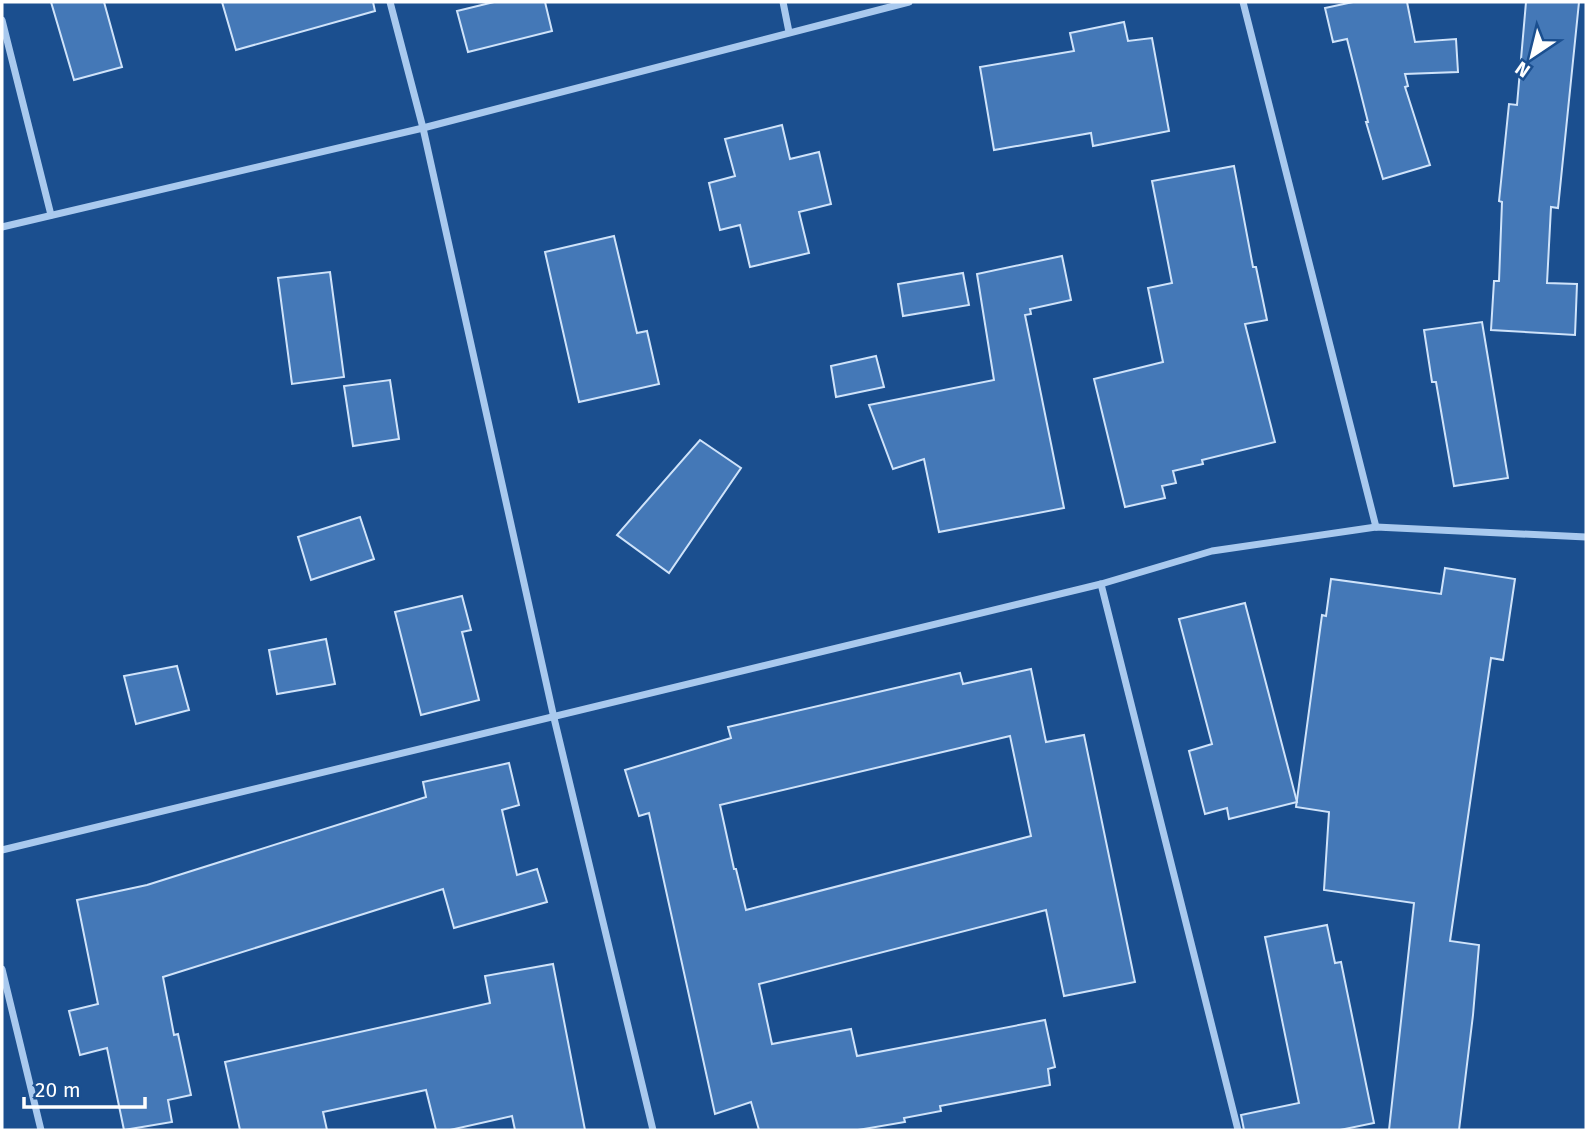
<svg xmlns="http://www.w3.org/2000/svg" width="1588" height="1132" viewBox="0 0 1588 1132" font-family="'Fira Sans',sans-serif">
  <style>
    .building { fill: #4478b7; stroke: #cfe3fa; stroke-width: 2; fill-rule: evenodd }
    .lines { fill: none; stroke-linecap: round; stroke-linejoin: round }
    .street { stroke: #a9c9ee; stroke-width: 7 }
  </style>
  <rect width="100%" height="100%" fill="#1b4f8f"/>
  <g class="building">
    <path d="M 51,2 L 104,2 L 122,67 L 74,80 Z"/>
    <path d="M 222,2 L 373,2 L 375,11 L 236,50 Z"/>
    <path d="M 494,2 L 545,2 L 552,31 L 468,52 L 457,11 Z"/>
    <path d="M 1353,2 L 1407,2 L 1415,42 L 1456,39 L 1458,72 L 1405,74 L 1408,86 L 1405,87 L 1430,165 L 1383,179 L 1366,122 L 1368,122 L 1347,39 L 1333,42 L 1325,8 Z"/>
    <path d="M 1526,2 L 1579,2 L 1558,208 L 1551,207 L 1547,283 L 1577,284 L 1575,335 L 1491,330 L 1494,281 L 1499,281 L 1502,202 L 1499,201 L 1509,104 L 1517,105 Z"/>
    <path d="M 1124,22 L 1128,41 L 1152,38 L 1169,131 L 1093,146 L 1091,133 L 994,150 L 980,67 L 1074,51 L 1070,33 Z"/>
    <path d="M 782,125 L 790,159 L 819,152 L 831,204 L 799,212 L 809,253 L 750,267 L 740,225 L 720,230 L 709,183 L 735,176 L 725,139 Z"/>
    <path d="M 1234,166 L 1253,267 L 1256,267 L 1267,320 L 1245,324 L 1275,442 L 1202,460 L 1203,464 L 1173,471 L 1176,483 L 1162,486 L 1165,498 L 1125,507 L 1094,379 L 1163,362 L 1148,288 L 1172,283 L 1152,181 Z"/>
    <path d="M 614,236 L 637,333 L 647,331 L 659,384 L 579,402 L 545,252 Z"/>
    <path d="M 1062,256 L 1071,300 L 1030,309 L 1031,314 L 1025,315 L 1064,508 L 939,532 L 924,459 L 893,469 L 869,405 L 994,380 L 977,274 Z"/>
    <path d="M 330,272 L 344,377 L 292,384 L 278,278 Z"/>
    <path d="M 963,273 L 969,305 L 903,316 L 898,284 Z"/>
    <path d="M 1482,322 L 1508,478 L 1454,486 L 1436,382 L 1432,382 L 1424,330 Z"/>
    <path d="M 876,356 L 884,387 L 836,397 L 831,366 Z"/>
    <path d="M 390,380 L 399,439 L 353,446 L 344,386 Z"/>
    <path d="M 700,440 L 741,468 L 669,573 L 617,535 Z"/>
    <path d="M 360,517 L 374,559 L 311,580 L 298,537 Z"/>
    <path d="M 1445,568 L 1515,579 L 1503,660 L 1491,658 L 1450,941 L 1479,945 L 1473,1015 L 1459,1130 L 1389,1130 L 1414,903 L 1324,890 L 1329,812 L 1296,807 L 1322,615 L 1326,616 L 1331,579 L 1441,594 Z"/>
    <path d="M 462,596 L 471,630 L 462,632 L 479,700 L 421,715 L 395,612 Z"/>
    <path d="M 1245,603 L 1297,802 L 1229,819 L 1227,808 L 1205,814 L 1189,751 L 1212,744 L 1179,619 Z"/>
    <path d="M 326,639 L 335,684 L 277,694 L 269,650 Z"/>
    <path d="M 177,666 L 189,710 L 136,724 L 124,676 Z"/>
    <path d="M 1031,669 L 1046,742 L 1084,735 L 1135,982 L 1064,996 L 1046,910 L 759,984 L 772,1044 L 851,1029 L 857,1056 L 1045,1020 L 1055,1067 L 1048,1069 L 1050,1085 L 940,1106 L 941,1111 L 904,1118 L 905,1122 L 858,1130 L 759,1130 L 751,1102 L 715,1114 L 649,813 L 639,816 L 625,770 L 731,738 L 728,727 L 960,673 L 963,684 ZM 1010,736 L 1031,836 L 746,910 L 736,869 L 734,869 L 720,805 Z"/>
    <path d="M 509,763 L 519,805 L 502,810 L 517,875 L 537,869 L 547,902 L 454,928 L 443,889 L 163,977 L 174,1035 L 178,1034 L 191,1095 L 168,1100 L 172,1122 L 124,1130 L 107,1048 L 80,1055 L 69,1011 L 98,1004 L 77,900 L 147,885 L 426,797 L 423,782 Z"/>
    <path d="M 1327,925 L 1335,963 L 1341,962 L 1374,1123 L 1340,1130 L 1244,1130 L 1241,1115 L 1299,1103 L 1265,937 Z"/>
    <path d="M 553,964 L 585,1130 L 515,1130 L 512,1116 L 450,1130 L 436,1130 L 426,1090 L 323,1112 L 327,1130 L 240,1130 L 225,1062 L 490,1003 L 485,976 Z"/>
  </g>
  <g class="lines">
    <g class="street">
      <path d="M 390,2 L 423,128 L 554,718 L 653,1130"/>
      <path d="M 783,2 L 789,32"/>
      <path d="M 1243,2 L 1376,527"/>
      <path d="M 2,20 L 51,215"/>
      <path d="M 2,227 L 423,128 L 909,2"/>
      <path d="M 1101,584 L 1238,1130"/>
      <path d="M 2,850 L 1101,584 L 1212,551 L 1376,527 L 1586,537"/>
      <path d="M 2,969 L 41,1130"/>
    </g>
  </g>
  <rect width="1588" height="1132" fill="none" stroke="#ffffff" stroke-width="7"/>
  <g transform="translate(1532 56) rotate(215)" stroke="#1b4f8f" stroke-width="5" paint-order="stroke">
  <path d="M0-5L12 26L0 18L-12 26Z" fill="#ffffff"/>
  <text y="-10" font-size="19" font-weight="bold" text-anchor="middle" fill="#ffffff">N</text>
  </g>
  <path d="M24 1097v10h121v-10" fill="none" stroke="#ffffff" stroke-width="3.5"/>
  <text x="35" y="1097" font-size="21" fill="#ffffff" stroke="#1b4f8f" stroke-width="5" paint-order="stroke">20 m</text>
</svg>
